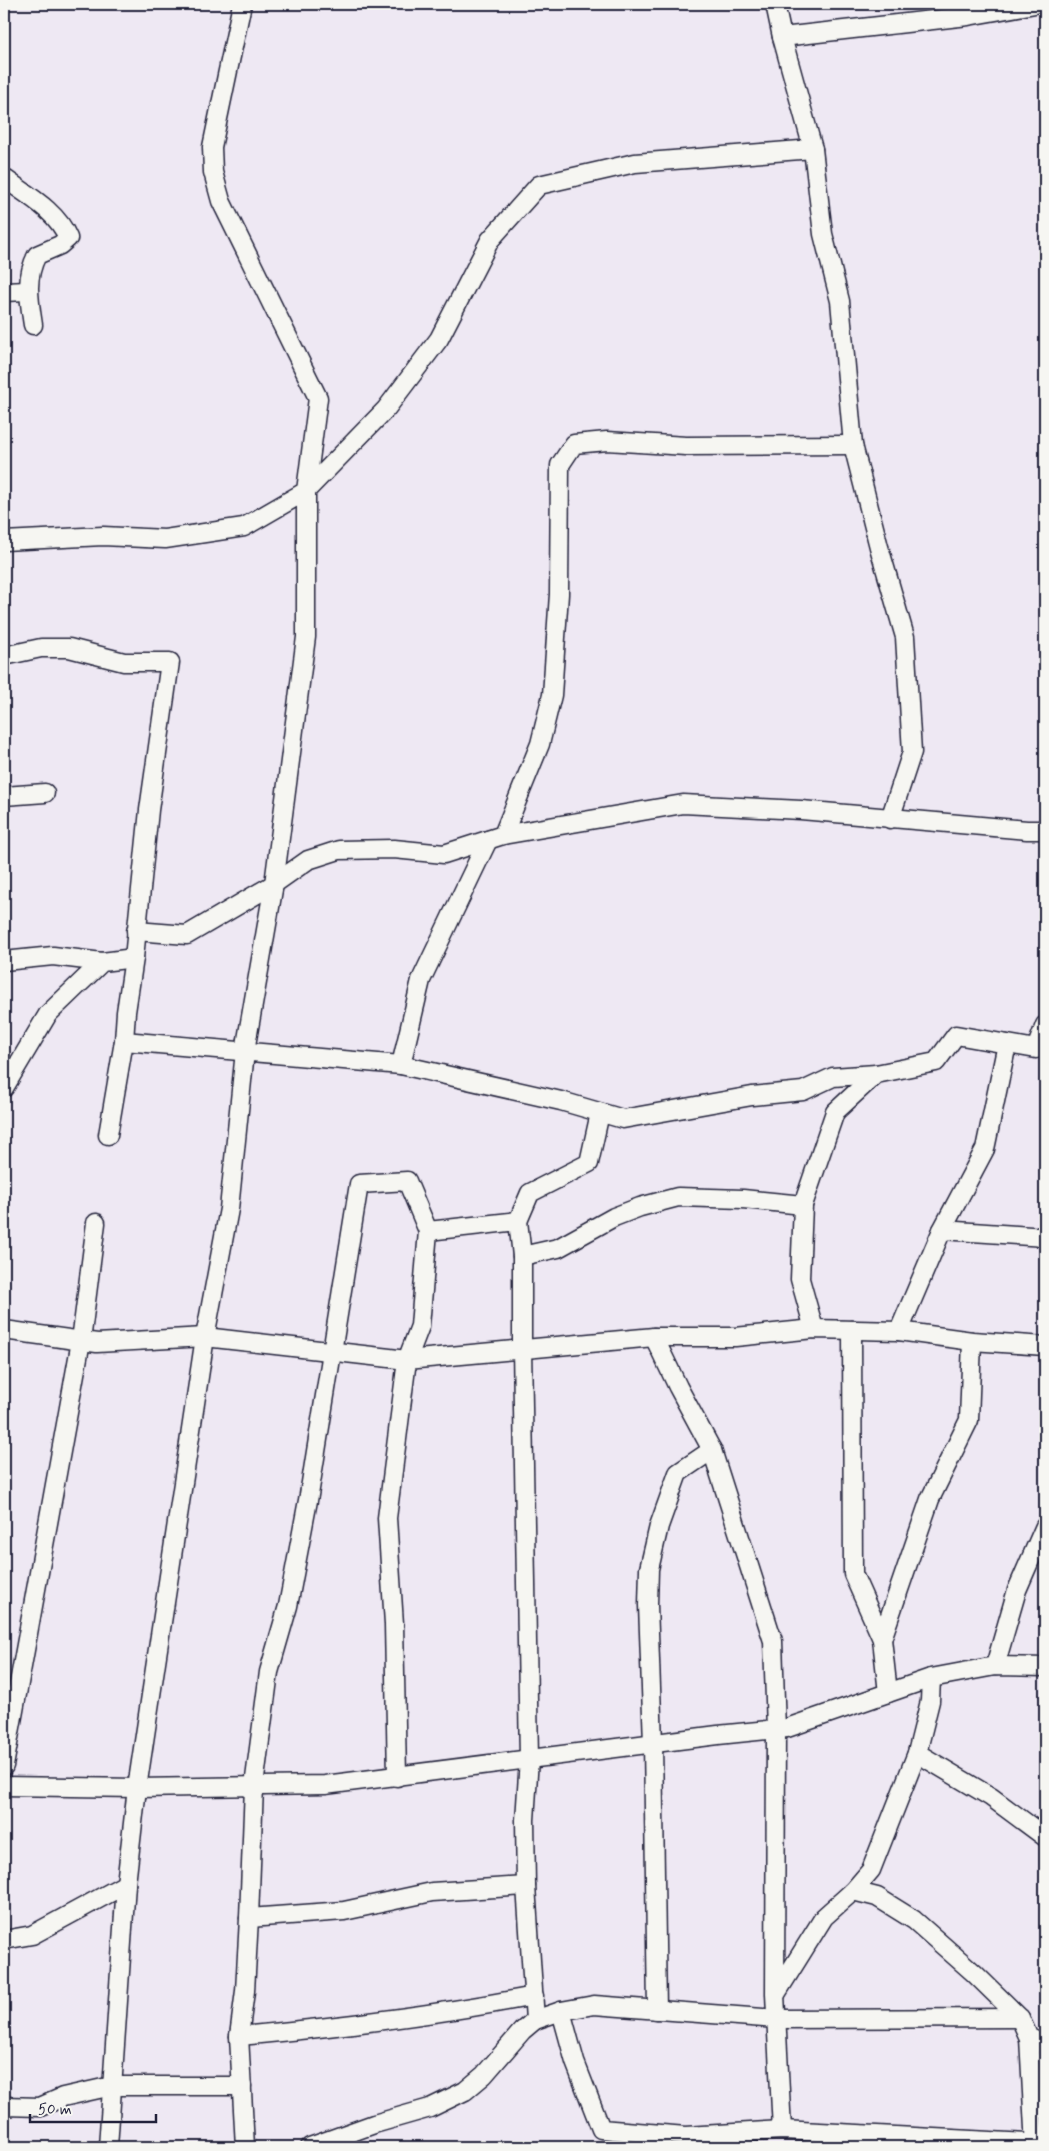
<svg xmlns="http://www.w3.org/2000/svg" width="1049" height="2151" viewBox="0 0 1049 2151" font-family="Mynerve,sans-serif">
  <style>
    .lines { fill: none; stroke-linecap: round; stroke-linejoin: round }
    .minor-casing { stroke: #22223b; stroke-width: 21 }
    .minor { stroke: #f6f6f2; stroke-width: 18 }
  </style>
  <rect width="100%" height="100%" fill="#eee8f3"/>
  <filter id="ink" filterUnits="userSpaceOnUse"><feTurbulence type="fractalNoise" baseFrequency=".02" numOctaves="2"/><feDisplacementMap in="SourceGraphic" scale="10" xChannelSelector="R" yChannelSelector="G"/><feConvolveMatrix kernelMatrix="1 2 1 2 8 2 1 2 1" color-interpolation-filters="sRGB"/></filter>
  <g filter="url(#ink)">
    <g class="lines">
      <g class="minor-casing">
        <g id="minor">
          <path d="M 775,4 L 782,37 L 813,149 L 823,234 L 840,301 L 853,445 L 879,547 L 905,637 L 912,752 L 890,819"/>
          <path d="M 782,37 L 968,16 L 1035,4"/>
          <path d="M 4,178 C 27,195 57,211 68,238 L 60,245 L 37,255 C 25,278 29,299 33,325"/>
          <path d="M 4,292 L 27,291"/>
          <path d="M 4,541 L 103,536 L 165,539 L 244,527 L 306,491 L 318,398 L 221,201 L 213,172 L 212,147 L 242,4"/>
          <path d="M 4,656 L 41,648 L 69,648 L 124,662 L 170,662 L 149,810 L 134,958 L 126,1012 L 124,1041 L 108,1135"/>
          <path d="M 4,796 L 45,793"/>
          <path d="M 503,835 L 683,804 L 801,810 L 1027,830 L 1045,830"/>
          <path d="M 136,931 L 187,935 L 274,884 L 308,860 L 339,850 L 394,849 L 444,854 L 503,835 L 540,744 L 552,695 L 559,594 L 560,465 L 574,444 L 607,441 L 686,446 L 853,445"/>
          <path d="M 4,961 L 53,956 L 102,962"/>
          <path d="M 124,1041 L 401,1065 L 561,1101 L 623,1119 L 752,1096 L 803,1091 L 833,1077 L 876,1074"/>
          <path d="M 401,1065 L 421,980 L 488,840"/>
          <path d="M 4,1088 L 48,1014 L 102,962 L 134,958"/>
          <path d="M 803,1205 L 835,1112 L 876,1074 L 936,1062 L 956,1035 L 1036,1049 L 1045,1025"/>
          <path d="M 518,1221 L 530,1193 L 589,1163 L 600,1113"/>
          <path d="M 942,1230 L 1045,1237"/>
          <path d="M 522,1256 L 558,1248 L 614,1217 L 640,1207 L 678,1197 L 743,1199 L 803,1205 L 800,1279 L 814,1329"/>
          <path d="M 4,1330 L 97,1343 L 205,1337 L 407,1360 L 654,1337 L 735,1337 L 814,1329 L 899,1331 L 972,1341 L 1045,1346"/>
          <path d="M 852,1330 L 853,1574 L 882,1639 L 888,1693"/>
          <path d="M 899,1331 L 942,1230 L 985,1149 L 1007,1044"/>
          <path d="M 654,1337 L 678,1387 L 712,1450 L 773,1641 L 776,1730 L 775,1994 L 782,2130"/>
          <path d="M 882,1639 L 930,1499 L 969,1420 L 972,1341"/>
          <path d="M 995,1666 L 1017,1590 L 1045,1526"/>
          <path d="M 917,1753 L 991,1797 L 1045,1837"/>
          <path d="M 4,1766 L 81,1341 L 96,1223"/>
          <path d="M 397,1777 L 394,1624 L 387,1518 L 407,1360 L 420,1326 L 428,1231 L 518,1221 L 522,1256 L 522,1348 L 529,1759 L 525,1820 L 526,1886 L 535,2020"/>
          <path d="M 4,1786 L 137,1788 L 325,1785 L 718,1735 L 787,1728 L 931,1678 L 995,1666 L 1045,1667"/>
          <path d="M 853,1891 L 877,1897 L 914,1920 L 974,1973 L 1020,2018 L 1029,2038 L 1045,2044"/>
          <path d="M 249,1918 L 344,1911 L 432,1892 L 526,1886"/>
          <path d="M 4,1940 L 32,1935 L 126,1884"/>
          <path d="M 776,1994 L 824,1917 L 853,1891 L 871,1870 L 917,1753 L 930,1701 L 931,1678"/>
          <path d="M 657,2010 L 653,1743 L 648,1605 L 649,1569 L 659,1526 L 678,1473 L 712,1450"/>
          <path d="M 561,2011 L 575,2062 L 601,2129 L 686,2136 L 782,2130 L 1045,2144"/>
          <path d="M 239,2036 C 339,2027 436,2015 534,1996"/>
          <path d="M 1029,2038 L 1035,2147"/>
          <path d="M 4,2106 L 40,2107 L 63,2097 L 112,2086 L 242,2086"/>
          <path d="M 108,2147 L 126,1884 L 137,1788 L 205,1337 L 229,1209 L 245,1051 L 274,884 L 306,637 L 306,491 L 386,409 L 439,339 L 490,240 L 539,185 L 635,163 L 813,149"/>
          <path d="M 245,2147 L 239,2036 L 245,1991 L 249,1918 L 254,1786 L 269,1672 L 288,1606 L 309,1495 L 359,1184 L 407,1181 L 428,1231"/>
          <path d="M 310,2147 L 374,2124 L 430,2108 L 465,2091 L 484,2075 L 522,2031 L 535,2020 L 561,2011 L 594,2005 L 777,2019 L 1020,2018"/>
        </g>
      </g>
      <use href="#minor" class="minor"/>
    </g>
  </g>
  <rect width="1049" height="2151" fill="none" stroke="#f6f6f2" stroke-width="20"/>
  <rect x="10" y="10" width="1029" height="2131" fill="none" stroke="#22223b" stroke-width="2" filter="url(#ink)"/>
  <path d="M30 2114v8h126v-8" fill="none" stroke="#22223b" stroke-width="2.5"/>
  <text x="38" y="2114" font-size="15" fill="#22223b" stroke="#f6f6f2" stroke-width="4" paint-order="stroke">50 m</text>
</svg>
